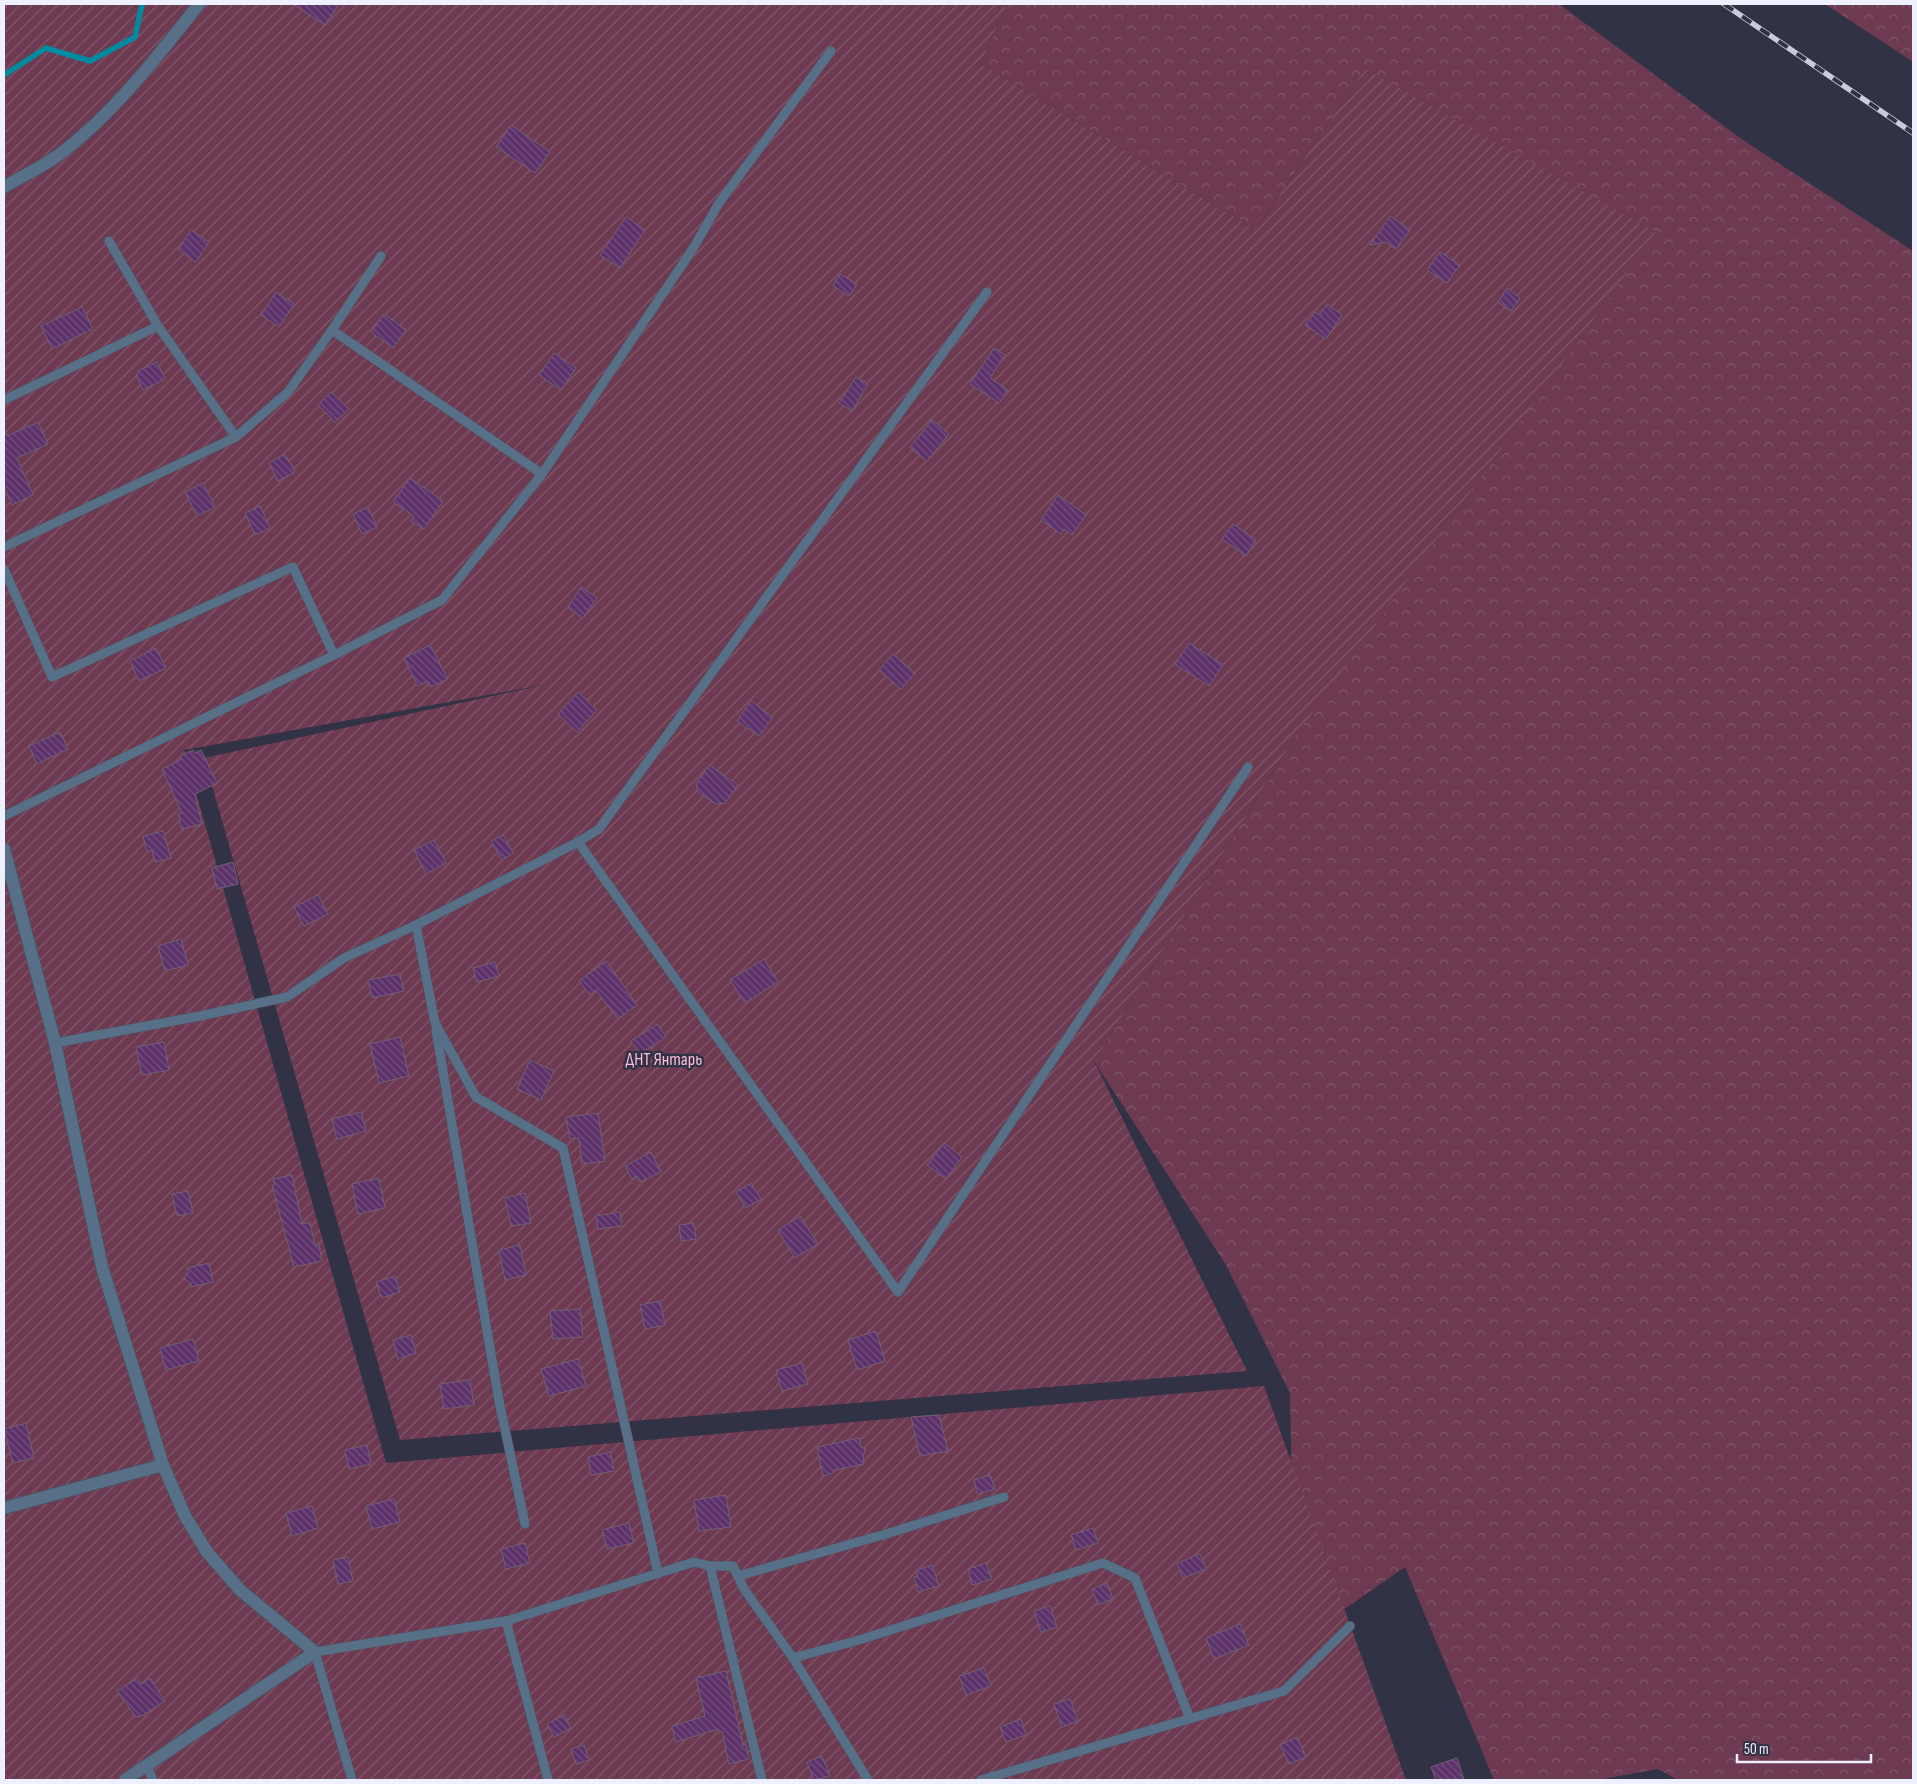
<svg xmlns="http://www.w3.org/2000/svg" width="1917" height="1784" viewBox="0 0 1917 1784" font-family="'Sofia Sans Condensed',sans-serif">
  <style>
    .forest { fill: url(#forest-crowns) }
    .garden { fill: url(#garden-furrows) }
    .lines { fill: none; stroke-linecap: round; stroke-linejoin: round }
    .stream { stroke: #018ba0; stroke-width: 5.5 }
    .building { fill: url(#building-back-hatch); stroke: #706175 }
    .lane-casing { stroke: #4f5062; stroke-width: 10 }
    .street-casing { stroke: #4f5062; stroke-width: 14 }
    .lane { stroke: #587087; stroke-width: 9 }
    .street { stroke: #587087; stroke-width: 12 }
    .rail-casing { stroke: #cacbd9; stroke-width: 5.5 }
    .rail { stroke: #313245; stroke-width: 4; stroke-dasharray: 11; stroke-linecap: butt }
    .labels { text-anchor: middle; stroke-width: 5; stroke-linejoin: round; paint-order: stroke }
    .park-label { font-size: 18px; fill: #fdbdd7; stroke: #313245 }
  </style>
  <defs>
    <pattern id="forest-crowns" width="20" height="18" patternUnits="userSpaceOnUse" patternTransform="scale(1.25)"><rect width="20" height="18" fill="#6d3a51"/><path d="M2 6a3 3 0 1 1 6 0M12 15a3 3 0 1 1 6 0" fill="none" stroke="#82576b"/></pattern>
    <pattern id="garden-furrows" width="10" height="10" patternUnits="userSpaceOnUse" patternTransform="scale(1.25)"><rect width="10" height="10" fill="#6d3a51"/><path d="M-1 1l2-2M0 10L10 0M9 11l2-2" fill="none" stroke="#82576b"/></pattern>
    <pattern id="building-back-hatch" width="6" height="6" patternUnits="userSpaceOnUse" patternTransform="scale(1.25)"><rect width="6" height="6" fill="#5d326a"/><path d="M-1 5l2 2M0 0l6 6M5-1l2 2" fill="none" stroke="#755080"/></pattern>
  </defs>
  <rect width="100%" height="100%" fill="#313245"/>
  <g class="forest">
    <path d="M 1007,4 L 1559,4 L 1740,138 L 1913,251 L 1913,1780 L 1678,1780 L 1658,1769 L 1598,1780 L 1494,1780 L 1405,1567 L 1317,1628 L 1294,1617 L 1290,1393 L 1226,1265 L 1094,1061 L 1295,737 L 1365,69 L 1256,230 L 981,64 Z"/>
    <path d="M 1825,4 L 1913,4 L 1913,62 Z"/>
  </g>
  <path class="garden" d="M 4,4 L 1007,4 L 981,64 L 1256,230 L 1365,69 L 1656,232 L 1295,737 L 1094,1061 L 1247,1371 L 400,1440 L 204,758 L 549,684 L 184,750 L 386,1463 L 1264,1386 L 1406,1780 L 4,1780 Z"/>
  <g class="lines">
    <path class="stream" d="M 4,75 L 46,48 L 90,61 L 135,37 L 142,4"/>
  </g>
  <g class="building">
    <path d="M 293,4 L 339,4 L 325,25 Z"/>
    <path d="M 511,125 L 550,152 L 535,173 L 496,147 Z"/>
    <path d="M 1390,216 L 1410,230 L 1396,249 L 1385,242 L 1370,245 Z"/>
    <path d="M 626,217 L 645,230 L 620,268 L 600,255 Z"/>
    <path d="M 191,230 L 209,242 L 196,262 L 178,250 Z"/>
    <path d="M 1440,252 L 1460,265 L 1447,283 L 1427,270 Z"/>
    <path d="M 840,274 L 857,284 L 849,296 L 833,286 Z"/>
    <path d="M 1507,288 L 1520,298 L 1511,311 L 1498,302 Z"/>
    <path d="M 276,292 L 294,304 L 279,327 L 261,315 Z"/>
    <path d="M 1327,304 L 1342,315 L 1326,339 L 1305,325 L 1315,312 L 1319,315 Z"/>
    <path d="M 82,307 L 93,329 L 52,349 L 41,326 Z"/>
    <path d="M 384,314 L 406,330 L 393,348 L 371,332 Z"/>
    <path d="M 994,348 L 1005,355 L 990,378 L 1008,390 L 999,403 L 970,384 Z"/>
    <path d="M 554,353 L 576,368 L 561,390 L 539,375 Z"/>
    <path d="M 157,362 L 165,379 L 143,390 L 137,377 L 138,371 Z"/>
    <path d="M 856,377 L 868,384 L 852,411 L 839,403 Z"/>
    <path d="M 331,392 L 349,409 L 335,422 L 318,405 Z"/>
    <path d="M 932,420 L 949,434 L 927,461 L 910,447 Z"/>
    <path d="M 38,422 L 48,444 L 17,458 L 33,495 L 12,505 L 4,487 L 4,429 L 7,436 Z"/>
    <path d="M 285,454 L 295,472 L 278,481 L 269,463 Z"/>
    <path d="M 410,478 L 443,501 L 424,529 L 411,521 L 414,516 L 393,502 Z"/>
    <path d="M 203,483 L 215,507 L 197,516 L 185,492 Z"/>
    <path d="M 1058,495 L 1086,515 L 1072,535 L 1064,529 L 1061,534 L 1041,520 Z"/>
    <path d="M 260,506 L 270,528 L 255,535 L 245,513 Z"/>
    <path d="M 368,507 L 377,527 L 362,534 L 353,514 Z"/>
    <path d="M 1233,524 L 1256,540 L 1246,556 L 1222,539 Z"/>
    <path d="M 581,587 L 597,598 L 583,618 L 568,607 Z"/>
    <path d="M 1189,643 L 1223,665 L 1209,686 L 1175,664 Z"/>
    <path d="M 430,645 L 448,679 L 431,687 L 428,681 L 418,686 L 404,658 Z"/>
    <path d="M 156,648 L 166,668 L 139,681 L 130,661 Z"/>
    <path d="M 893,654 L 915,673 L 901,689 L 879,670 Z"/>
    <path d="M 578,692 L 597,710 L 577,732 L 558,714 Z"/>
    <path d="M 751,701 L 773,717 L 759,736 L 737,721 Z"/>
    <path d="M 60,732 L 68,749 L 37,764 L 29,746 Z"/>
    <path d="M 193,750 L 195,753 L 201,750 L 217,783 L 195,794 L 202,824 L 182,829 L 178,814 L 182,813 L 162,769 L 182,759 L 180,756 Z"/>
    <path d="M 709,765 L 738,785 L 725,803 L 716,804 L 698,792 L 696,784 Z"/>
    <path d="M 163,831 L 171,858 L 155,862 L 152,850 L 147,852 L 143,836 Z"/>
    <path d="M 503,835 L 513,853 L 502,860 L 491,841 Z"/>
    <path d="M 434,840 L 446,863 L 426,874 L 414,850 Z"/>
    <path d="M 233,862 L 238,884 L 217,889 L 212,868 Z"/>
    <path d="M 318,895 L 328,914 L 304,926 L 294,907 Z"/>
    <path d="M 181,939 L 188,965 L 165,971 L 158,946 Z"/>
    <path d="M 764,959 L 778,982 L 745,1003 L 730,980 Z"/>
    <path d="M 606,961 L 637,1005 L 618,1019 L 596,990 L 590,995 L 579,981 Z"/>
    <path d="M 495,962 L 499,976 L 477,982 L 473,968 Z"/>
    <path d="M 400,974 L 404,991 L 372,998 L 368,980 Z"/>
    <path d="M 657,1024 L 666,1037 L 640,1054 L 631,1041 Z"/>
    <path d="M 400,1037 L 409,1076 L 379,1083 L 370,1044 Z"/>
    <path d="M 164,1042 L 169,1070 L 142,1075 L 136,1047 Z"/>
    <path d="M 530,1060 L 554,1071 L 541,1100 L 517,1089 Z"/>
    <path d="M 361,1112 L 366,1131 L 337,1139 L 332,1119 Z"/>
    <path d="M 598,1113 L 605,1161 L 582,1164 L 579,1138 L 570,1139 L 566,1117 Z"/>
    <path d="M 944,1143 L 962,1157 L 946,1179 L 927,1165 Z"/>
    <path d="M 651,1152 L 661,1172 L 640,1182 L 637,1176 L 632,1179 L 625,1166 Z"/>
    <path d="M 292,1175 L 302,1224 L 310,1222 L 315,1246 L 319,1245 L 322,1261 L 294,1267 L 272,1185 L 275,1185 L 273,1179 Z"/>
    <path d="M 379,1178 L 385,1208 L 358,1214 L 352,1184 Z"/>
    <path d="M 751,1183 L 761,1199 L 746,1208 L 736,1192 Z"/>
    <path d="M 188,1191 L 193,1213 L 177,1216 L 172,1194 Z"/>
    <path d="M 525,1193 L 531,1223 L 511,1226 L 505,1198 Z"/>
    <path d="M 620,1212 L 622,1226 L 598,1229 L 596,1216 Z"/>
    <path d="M 800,1216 L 818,1244 L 795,1258 L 778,1230 Z"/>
    <path d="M 694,1223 L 696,1239 L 681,1241 L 679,1225 Z"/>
    <path d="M 520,1245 L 526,1275 L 505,1280 L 499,1250 Z"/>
    <path d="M 209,1263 L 213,1282 L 191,1287 L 191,1283 L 184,1279 L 188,1272 L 187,1268 Z"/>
    <path d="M 395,1276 L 400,1292 L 382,1298 L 376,1282 Z"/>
    <path d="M 660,1301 L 665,1325 L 645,1329 L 640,1305 Z"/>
    <path d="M 580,1309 L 583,1337 L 553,1339 L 550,1311 Z"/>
    <path d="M 876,1331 L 885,1361 L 857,1370 L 848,1340 Z"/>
    <path d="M 411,1335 L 416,1353 L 398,1359 L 393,1340 Z"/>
    <path d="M 193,1339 L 199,1361 L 166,1370 L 160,1348 Z"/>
    <path d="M 578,1359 L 586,1386 L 549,1396 L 541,1369 Z"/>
    <path d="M 802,1363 L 808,1384 L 782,1391 L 776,1370 Z"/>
    <path d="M 470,1380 L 474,1405 L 444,1409 L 440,1384 Z"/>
    <path d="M 939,1415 L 948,1451 L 920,1456 L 911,1417 Z"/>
    <path d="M 26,1423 L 34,1458 L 13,1463 L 4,1429 Z"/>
    <path d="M 859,1438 L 861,1447 L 866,1449 L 863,1455 L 864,1464 L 835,1470 L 833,1473 L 823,1476 L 817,1447 Z"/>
    <path d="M 367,1445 L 371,1464 L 349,1469 L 345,1450 Z"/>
    <path d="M 610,1452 L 614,1471 L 591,1475 L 588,1457 Z"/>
    <path d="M 990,1475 L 995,1489 L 978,1494 L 974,1480 Z"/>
    <path d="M 726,1495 L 731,1527 L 699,1531 L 694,1500 Z"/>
    <path d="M 394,1499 L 400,1522 L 372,1529 L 366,1506 Z"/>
    <path d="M 312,1506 L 318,1528 L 292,1536 L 286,1513 Z"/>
    <path d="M 629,1523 L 634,1543 L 607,1549 L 602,1530 Z"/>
    <path d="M 1093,1528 L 1098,1543 L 1076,1550 L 1071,1535 Z"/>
    <path d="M 525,1543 L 530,1563 L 506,1569 L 501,1549 Z"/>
    <path d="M 1200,1554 L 1206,1569 L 1183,1578 L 1177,1563 Z"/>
    <path d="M 348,1557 L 353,1581 L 338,1584 L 333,1560 Z"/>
    <path d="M 986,1563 L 992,1579 L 972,1585 L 968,1569 Z"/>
    <path d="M 932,1565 L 939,1586 L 918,1592 L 914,1577 L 918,1576 L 916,1570 Z"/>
    <path d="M 1107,1583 L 1113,1599 L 1098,1605 L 1092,1589 Z"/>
    <path d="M 1050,1606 L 1057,1627 L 1041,1632 L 1034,1611 Z"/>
    <path d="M 1240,1624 L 1249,1645 L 1214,1659 L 1206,1638 Z"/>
    <path d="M 984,1668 L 991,1686 L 966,1695 L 959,1676 Z"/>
    <path d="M 726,1671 L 743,1745 L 746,1745 L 749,1759 L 729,1764 L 722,1731 L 719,1732 L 718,1729 L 676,1742 L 672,1726 L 705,1716 L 696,1678 Z"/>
    <path d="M 137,1678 L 141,1684 L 150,1678 L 165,1701 L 142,1716 L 136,1717 L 117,1691 Z"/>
    <path d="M 1070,1699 L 1078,1721 L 1062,1727 L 1054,1704 Z"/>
    <path d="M 564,1715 L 571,1728 L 554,1737 L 547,1724 Z"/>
    <path d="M 1021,1719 L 1026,1735 L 1006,1742 L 1000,1727 Z"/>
    <path d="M 1297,1737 L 1306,1757 L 1289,1764 L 1280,1745 Z"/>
    <path d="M 584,1745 L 589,1760 L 576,1764 L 571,1749 Z"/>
    <path d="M 822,1756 L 830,1776 L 814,1780 L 807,1762 Z"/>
    <path d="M 1457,1758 L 1464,1780 L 1436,1780 L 1431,1767 Z"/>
  </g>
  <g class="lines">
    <g class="lane-casing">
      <g id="lane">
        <path d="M 109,241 L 158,326 L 236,437"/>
        <path d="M 332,330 L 542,474"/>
        <path d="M 4,400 L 158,326"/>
        <path d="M 4,547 L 236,437 L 288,392 L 332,330 L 381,256"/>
        <path d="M 4,569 L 52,677 L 293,567 L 334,655"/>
        <path d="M 4,816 L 334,655 L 442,600 L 542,474 L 694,247 L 719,203 L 831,51"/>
        <path d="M 578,842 L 599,829 L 987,292"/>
        <path d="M 416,925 L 578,842 L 898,1292 L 1248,767"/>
        <path d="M 436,1030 L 499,1401 L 525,1524"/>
        <path d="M 55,1043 L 200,1016 L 287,997 L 344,958 L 416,925 L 435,1023 L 476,1097 L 563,1148 L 658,1573"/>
        <path d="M 710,1566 L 762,1780"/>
        <path d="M 738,1576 L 886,1534 L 1004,1497"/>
        <path d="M 506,1621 L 548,1780"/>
        <path d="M 793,1658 L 859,1640 L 1103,1563 L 1135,1578 L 1190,1719"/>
        <path d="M 147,1767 L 153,1780"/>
        <path d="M 352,1780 L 315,1652 L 506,1621 L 694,1562 L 710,1566 L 733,1566 L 744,1589 L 793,1658 L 868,1780"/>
        <path d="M 981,1780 L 1284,1691 L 1350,1626"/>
      </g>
    </g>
    <g class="street-casing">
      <g id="street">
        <path d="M 4,187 C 22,176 43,167 60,154 C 115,112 156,58 199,4"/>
        <path d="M 4,849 L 55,1043 L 102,1267 L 163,1465 L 185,1516 L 207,1552 L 240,1590 L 315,1652 L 125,1780"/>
        <path d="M 4,1508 L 163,1465"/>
      </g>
    </g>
    <use href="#lane" class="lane"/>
    <use href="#street" class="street"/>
    <g class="rail-casing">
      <path id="rail" d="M 1724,4 L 1913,133"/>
    </g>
    <use href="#rail" class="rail"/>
  </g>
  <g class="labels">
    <g class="park-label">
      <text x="664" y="1065">ДНТ Янтарь</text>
    </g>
  </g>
  <rect width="1917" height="1784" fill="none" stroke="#eff0fd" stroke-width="10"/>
  <path d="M1737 1754v8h134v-8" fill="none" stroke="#eff0fd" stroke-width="2.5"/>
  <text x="1744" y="1754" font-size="15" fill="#eff0fd" stroke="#313245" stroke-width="4" paint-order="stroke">50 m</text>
</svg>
